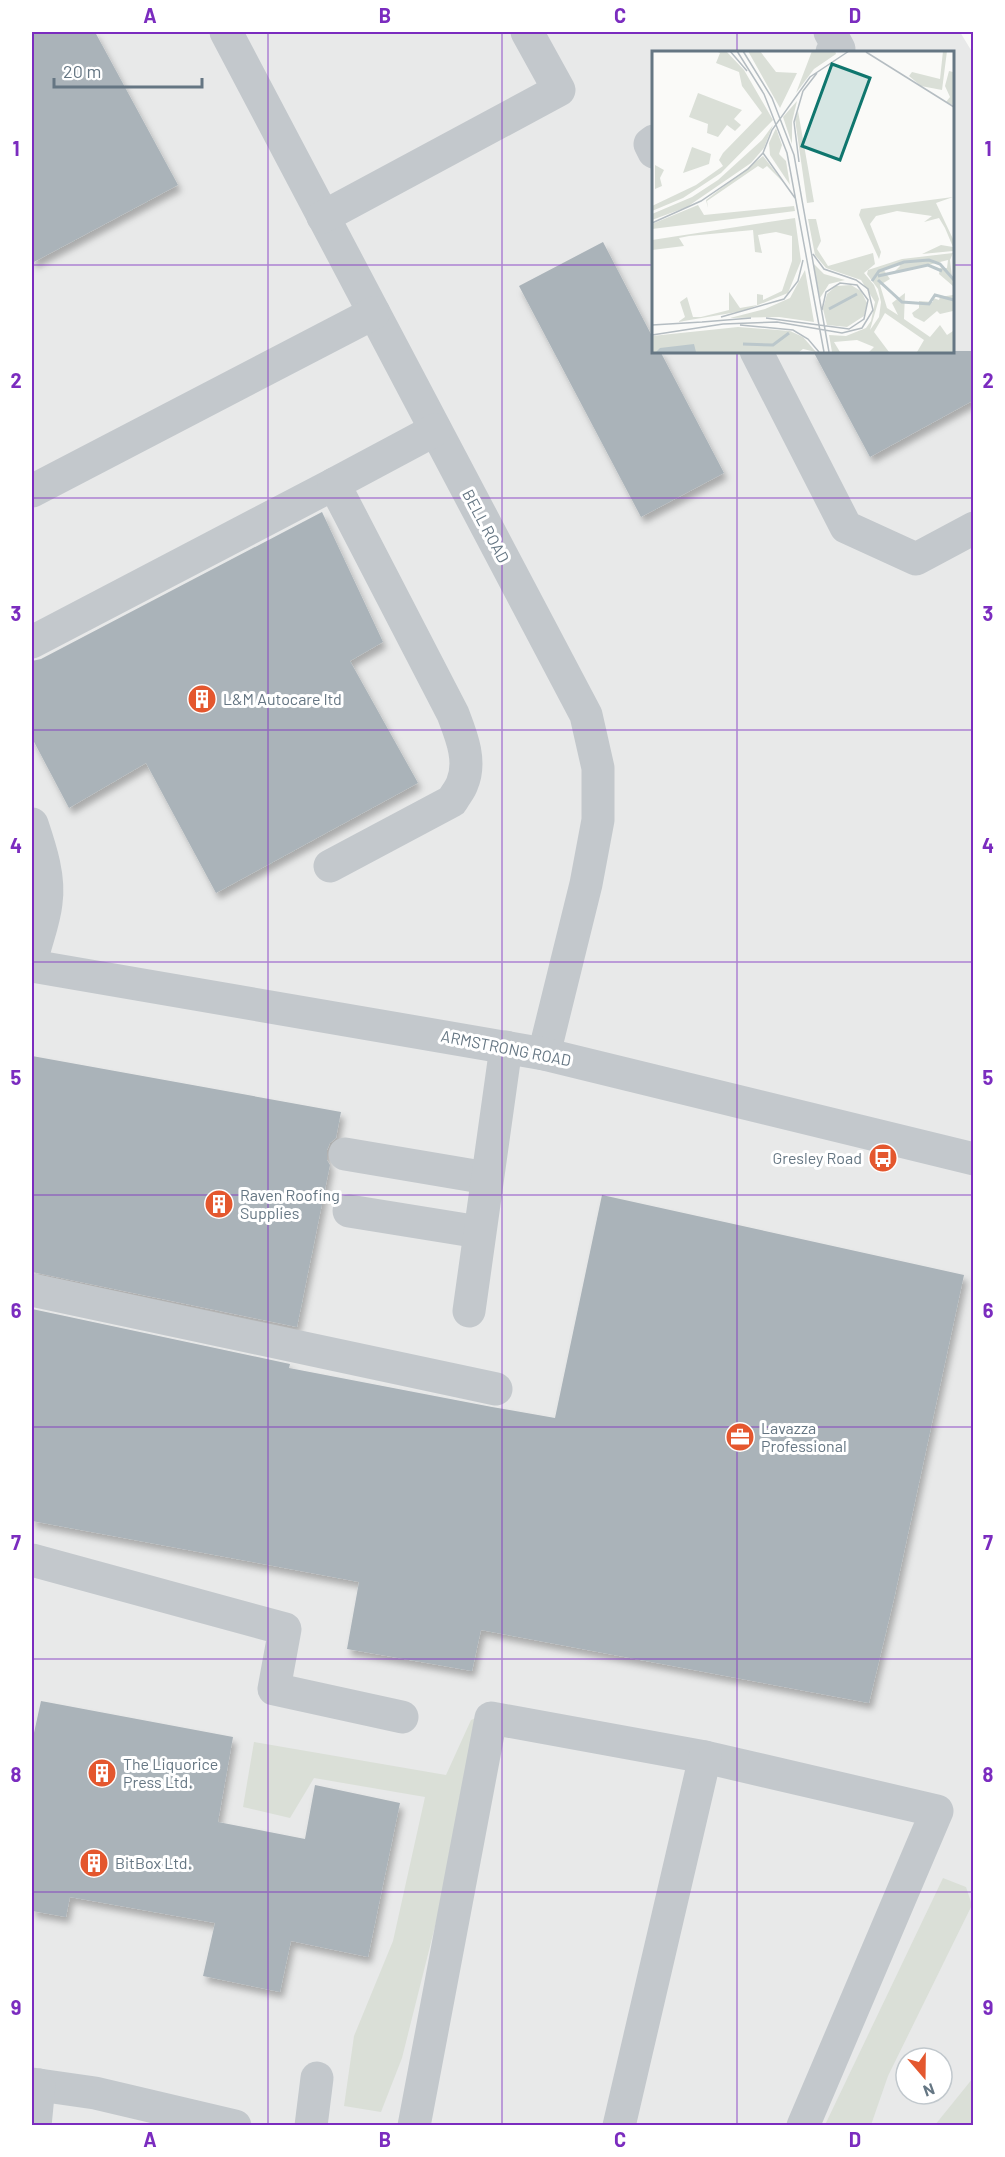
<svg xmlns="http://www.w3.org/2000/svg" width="1005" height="2157" viewBox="0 0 1005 2157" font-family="Barlow,sans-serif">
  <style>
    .built { fill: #e8e9e9; fill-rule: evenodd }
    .green { fill: #dadfd7 }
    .building { fill: #aab3b9; filter: url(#shadow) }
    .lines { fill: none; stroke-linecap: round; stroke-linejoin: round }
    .minor { stroke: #c3c8cc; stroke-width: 33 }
    .grid { fill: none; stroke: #7b2cbf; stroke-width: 1.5; stroke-opacity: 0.55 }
    .labels { text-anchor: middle; stroke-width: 6; stroke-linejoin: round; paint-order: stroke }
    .street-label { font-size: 16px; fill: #657683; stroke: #fff }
    .poi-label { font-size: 16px; fill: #657683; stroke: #fff; text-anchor: start }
    .inset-river { fill: none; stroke: #bbc7cb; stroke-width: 3 }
    .inset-road { fill: none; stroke: #b5bdc2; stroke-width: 1.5 }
    .view { fill: #0f766e; fill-opacity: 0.15; stroke: #0f766e; stroke-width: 3 }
    .inset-edge { fill: none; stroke: #657683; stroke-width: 3 }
    .neatline { fill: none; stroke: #7b2cbf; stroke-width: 2 }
    .grid-label { font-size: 20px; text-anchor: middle; font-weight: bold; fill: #7b2cbf }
  </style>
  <defs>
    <filter id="shadow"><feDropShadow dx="3.5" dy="6" stdDeviation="3" flood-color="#0004"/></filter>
  </defs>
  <rect width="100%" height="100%" fill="#fafaf8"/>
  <path class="built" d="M 32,32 L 960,32 L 974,55 L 973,2125 L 32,2126 ZM 654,52 L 952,52 L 952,351 L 654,351 ZM 906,2058 L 942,2058 L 942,2094 L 906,2094 Z"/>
  <g class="green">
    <path d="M 487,1713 L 486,1723 L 402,2058 L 381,2112 L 344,2106 L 354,2036 L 393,1941 L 425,1797 L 314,1778 L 290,1818 L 243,1807 L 254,1742 L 446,1775 L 471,1720 Z"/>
    <path d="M 943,1878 L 966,1887 L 972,1905 L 888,2076 L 871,2125 L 825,2125 Z"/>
    <path d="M 973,2078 L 973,2125 L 935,2125 Z"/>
  </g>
  <g class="building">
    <path d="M 32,32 L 95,32 L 178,185 L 32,263 Z"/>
    <path d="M 603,242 L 654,340 L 654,351 L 660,351 L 724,473 L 641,517 L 519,286 Z"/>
    <path d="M 813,351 L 974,351 L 974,400 L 870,457 Z"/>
    <path d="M 322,512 L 383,642 L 350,661 L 418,783 L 216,893 L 146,763 L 69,808 L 32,738 L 32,661 L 41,659 Z"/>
    <path d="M 32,1056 L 341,1112 L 336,1138 L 330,1143 L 327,1150 L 327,1160 L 330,1165 L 297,1327 L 32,1272 Z"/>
    <path d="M 602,1195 L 964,1275 L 894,1599 L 869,1703 L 481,1630 L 472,1671 L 347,1649 L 359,1582 L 32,1521 L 32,1309 L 290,1364 L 289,1368 L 492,1407 L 555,1418 Z"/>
    <path d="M 41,1701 L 233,1737 L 218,1822 L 305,1839 L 315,1785 L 400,1803 L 368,1957 L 291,1941 L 280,1992 L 203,1976 L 215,1923 L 70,1897 L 66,1917 L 32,1911 L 32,1742 Z"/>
  </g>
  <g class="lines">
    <g class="minor">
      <path d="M 226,32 L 586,715 L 598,768 L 598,820 L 586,884 L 544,1054"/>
      <path d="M 830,32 L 839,49 L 832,52"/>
      <path d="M 654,141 L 650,144 L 654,152"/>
      <path d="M 323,217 L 559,90 L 527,32"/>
      <path d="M 756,351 L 846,527 L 916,559 L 974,528"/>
      <path d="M 32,491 L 374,313"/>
      <path d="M 32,642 L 334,484"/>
      <path d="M 32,824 C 40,848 50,877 46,903 C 44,922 36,941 32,959"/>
      <path d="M 330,866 L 452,801 C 455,795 460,790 462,784 C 472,761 461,735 453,714 L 334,484 L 435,430"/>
      <path d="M 32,966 L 544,1054 L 974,1159"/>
      <path d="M 345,1154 L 487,1178"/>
      <path d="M 349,1211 L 479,1232"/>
      <path d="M 32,1290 L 496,1389"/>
      <path d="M 469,1311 L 506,1047"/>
      <path d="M 32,1560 L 285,1629 L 274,1689 L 402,1717"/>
      <path d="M 32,2084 L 95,2093 L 235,2126"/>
      <path d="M 35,2126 L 39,2085"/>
      <path d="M 311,2126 L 317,2078"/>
      <path d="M 414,2126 L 491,1718 L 705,1757 L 937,1811 L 803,2126"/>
      <path d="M 619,2126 L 705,1757"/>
    </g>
  </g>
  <path class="grid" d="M 268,32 L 268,2126M 502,32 L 502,2126M 737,32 L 737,52M 32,265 L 654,265M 952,265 L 974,265M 737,351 L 737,2126M 32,498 L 974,498M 32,730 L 974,730M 32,962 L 974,962M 32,1195 L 974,1195M 32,1427 L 974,1427M 32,1659 L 974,1659M 32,1892 L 974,1892"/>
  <defs>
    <g id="building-disc" transform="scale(1.5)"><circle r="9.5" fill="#e4572e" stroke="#fff"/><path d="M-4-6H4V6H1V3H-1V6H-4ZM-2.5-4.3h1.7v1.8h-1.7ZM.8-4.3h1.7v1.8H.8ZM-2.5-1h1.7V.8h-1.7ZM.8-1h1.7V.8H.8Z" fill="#fff"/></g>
    <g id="bus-disc" transform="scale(1.5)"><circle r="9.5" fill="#e4572e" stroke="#fff"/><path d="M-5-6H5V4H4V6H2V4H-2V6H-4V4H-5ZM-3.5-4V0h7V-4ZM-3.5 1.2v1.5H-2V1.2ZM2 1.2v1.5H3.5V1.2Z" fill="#fff"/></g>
    <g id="office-disc" transform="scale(1.5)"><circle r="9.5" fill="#e4572e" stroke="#fff"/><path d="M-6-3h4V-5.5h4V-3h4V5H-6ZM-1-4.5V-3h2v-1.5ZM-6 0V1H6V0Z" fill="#fff"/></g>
  </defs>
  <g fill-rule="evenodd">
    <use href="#building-disc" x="202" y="699"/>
    <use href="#bus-disc" x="883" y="1158"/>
    <use href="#building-disc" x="219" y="1204"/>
    <use href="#office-disc" x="740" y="1437"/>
    <use href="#building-disc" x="102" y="1773"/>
    <use href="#building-disc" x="94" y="1863"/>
  </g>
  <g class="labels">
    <g class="street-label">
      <text transform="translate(486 526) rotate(62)" y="6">BELL ROAD</text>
      <text transform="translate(506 1048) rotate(11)" y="6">ARMSTRONG ROAD</text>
    </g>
    <g class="poi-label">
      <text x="223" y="705">L&amp;M Autocare ltd</text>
      <text x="862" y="1164" text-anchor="end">Gresley Road</text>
      <text x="240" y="1201">Raven Roofing<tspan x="240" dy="18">Supplies</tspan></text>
      <text x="761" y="1434">Lavazza<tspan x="761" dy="18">Professional</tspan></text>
      <text x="123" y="1770">The Liquorice<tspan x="123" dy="18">Press Ltd.</tspan></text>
      <text x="115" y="1869">BitBox Ltd.</text>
    </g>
  </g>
  <g transform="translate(652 51)">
    <rect width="302" height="302" fill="#fafaf8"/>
    <path d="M 64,0 L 74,0 L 92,19 L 121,69 L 69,122 L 31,147 L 0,160 L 0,155 L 44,134 L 71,115 L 67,109 L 71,102 L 110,62 L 90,35 L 87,21 L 64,12 L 68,2 ZM 96,0 L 108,0 L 124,21 L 145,22 L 128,57 ZM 160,0 L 183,0 L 184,3 L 162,18 L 144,42 ZM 291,0 L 295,0 L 290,39 L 269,35 L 257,25 L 260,21 L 288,28 ZM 297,20 L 301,21 L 301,54 L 294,51 L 298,46 L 293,35 ZM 46,42 L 90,59 L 82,68 L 89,74 L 83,80 L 75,74 L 66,86 L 55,82 L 56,73 L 37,66 ZM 145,50 L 140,71 L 140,93 L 131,66 ZM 146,60 L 162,151 L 155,152 L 143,68 ZM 121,74 L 112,97 L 99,112 L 35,156 L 0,169 L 0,163 L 40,146 L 66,129 L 110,89 ZM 124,77 L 130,94 L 127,103 L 134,110 L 138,134 L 118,104 L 117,92 ZM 40,96 L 59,103 L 57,113 L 31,122 ZM 111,105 L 132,132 L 115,115 L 111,118 L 106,115 L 55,150 L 56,157 L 54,149 ZM 3,114 L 12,119 L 8,127 L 10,135 L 3,138 ZM 301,146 L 284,152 L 301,188 L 301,200 L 270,203 L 289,194 L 301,196 L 293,177 L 287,167 L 272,171 L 280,165 L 245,160 L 224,165 L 218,173 L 229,201 L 227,208 L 207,164 L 209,158 ZM 46,154 L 52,164 L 142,155 L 143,160 L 0,178 L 0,173 ZM 143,167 L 149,210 L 136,242 L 91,260 L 26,271 L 33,266 L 28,251 L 35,246 L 41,266 L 49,266 L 77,259 L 77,241 L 88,257 L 105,254 L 105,243 L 111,244 L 111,249 L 130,240 L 140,210 L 140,185 L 124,181 L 106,184 L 110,202 L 103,201 L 101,179 L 37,185 L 27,187 L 32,195 L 0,199 L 0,189 ZM 156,168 L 164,168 L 169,190 L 165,198 L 176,215 L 221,202 L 223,213 L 212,222 L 222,234 L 227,248 L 218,279 L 227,266 L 229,251 L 226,238 L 215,223 L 216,219 L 250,208 L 301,202 L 298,209 L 301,235 L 287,223 L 288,217 L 295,217 L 296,209 L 240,223 L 248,215 L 246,212 L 231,218 L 238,228 L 228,234 L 235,257 L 246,264 L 240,252 L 253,242 L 252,268 L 278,286 L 288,274 L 295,284 L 301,280 L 301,301 L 265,301 L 272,289 L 233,262 L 222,281 L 237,301 L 217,301 L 222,296 L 205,289 L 182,291 L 188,301 L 180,301 L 177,284 L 194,285 L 214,277 L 219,270 L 223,251 L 209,229 L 174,217 L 163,204 ZM 161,212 L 172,223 L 193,229 L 177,233 L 168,247 ZM 153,219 L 162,271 L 127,266 L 78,267 L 113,258 L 138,247 ZM 199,234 L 209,240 L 215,252 L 212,265 L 195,276 L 175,274 L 171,258 L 175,243 L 184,235 ZM 301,244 L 301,260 L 288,263 L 285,260 L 272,271 L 262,266 L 260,262 L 267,257 L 267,250 L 281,251 L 281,247 L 287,249 L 288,246 ZM 86,276 L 138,280 L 151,286 L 164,301 L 151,298 L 147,301 L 0,301 L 0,285 Z" fill="#dadfd7"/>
    <path d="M 42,293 L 44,301 L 4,301 L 8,297 Z" fill="#bbc7cb"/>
    <path class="inset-river" d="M 226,225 L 276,214 L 290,220M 226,229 L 250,251 L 277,253 L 283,244 L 302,249M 220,230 L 227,220 L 252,211 L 277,209 L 288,213 L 302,229M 177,258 L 205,243M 91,293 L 121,294 L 137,282"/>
    <path class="inset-road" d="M 78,0 L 95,20M 85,0 L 112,43 L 135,102 L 172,301M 91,0 L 120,47 L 142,104 L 177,301M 214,1 L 302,56M 151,40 L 165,22M 111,102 L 143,147M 147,111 L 142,71 L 151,40M 0,172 L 49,150 L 96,118 L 111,102 L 120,79 L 158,26 L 197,0M 69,266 L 132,248 L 146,230 L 151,209M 114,267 L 197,278 L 212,268 L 216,249 L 205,234 L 188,232 L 174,241 L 170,259M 50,271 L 99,267M 71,273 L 125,271 L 190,282 L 210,277 L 221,259 L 216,238 L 204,229 L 172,218 L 161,203M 0,274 L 50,271M 88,274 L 141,279 L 156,288 L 167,301M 0,284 L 71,273"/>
    <path class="view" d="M 180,13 L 218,27 L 188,109 L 150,95 Z"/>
    <rect width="302" height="302" class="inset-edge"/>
  </g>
  <rect width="1005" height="2157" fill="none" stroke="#ffffff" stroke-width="66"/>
  <g transform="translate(924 2076) rotate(160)"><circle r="28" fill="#ffffff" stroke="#c1c8cd" stroke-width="1.5"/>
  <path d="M0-4.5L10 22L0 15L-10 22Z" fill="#e4572e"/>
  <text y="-9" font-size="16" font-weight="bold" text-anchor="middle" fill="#657683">N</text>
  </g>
  <path d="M54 78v9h148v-9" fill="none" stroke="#657683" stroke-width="3"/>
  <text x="63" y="78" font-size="18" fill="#657683" stroke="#ffffff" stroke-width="4.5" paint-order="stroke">20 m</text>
  <rect x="33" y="33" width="939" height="2091" class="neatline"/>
  <g class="grid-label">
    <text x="150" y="23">A</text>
    <text x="385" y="23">B</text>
    <text x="620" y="23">C</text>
    <text x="855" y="23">D</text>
    <text x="16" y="156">1</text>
    <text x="988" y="156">1</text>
    <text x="16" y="388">2</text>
    <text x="988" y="388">2</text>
    <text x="16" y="621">3</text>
    <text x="988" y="621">3</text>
    <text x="16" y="853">4</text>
    <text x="988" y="853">4</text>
    <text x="16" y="1085">5</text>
    <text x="988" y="1085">5</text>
    <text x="16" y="1318">6</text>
    <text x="988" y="1318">6</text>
    <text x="16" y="1550">7</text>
    <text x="988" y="1550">7</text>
    <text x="16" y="1782">8</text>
    <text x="988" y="1782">8</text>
    <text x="16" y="2015">9</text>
    <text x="988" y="2015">9</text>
    <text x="150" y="2147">A</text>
    <text x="385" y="2147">B</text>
    <text x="620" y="2147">C</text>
    <text x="855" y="2147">D</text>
  </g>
</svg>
